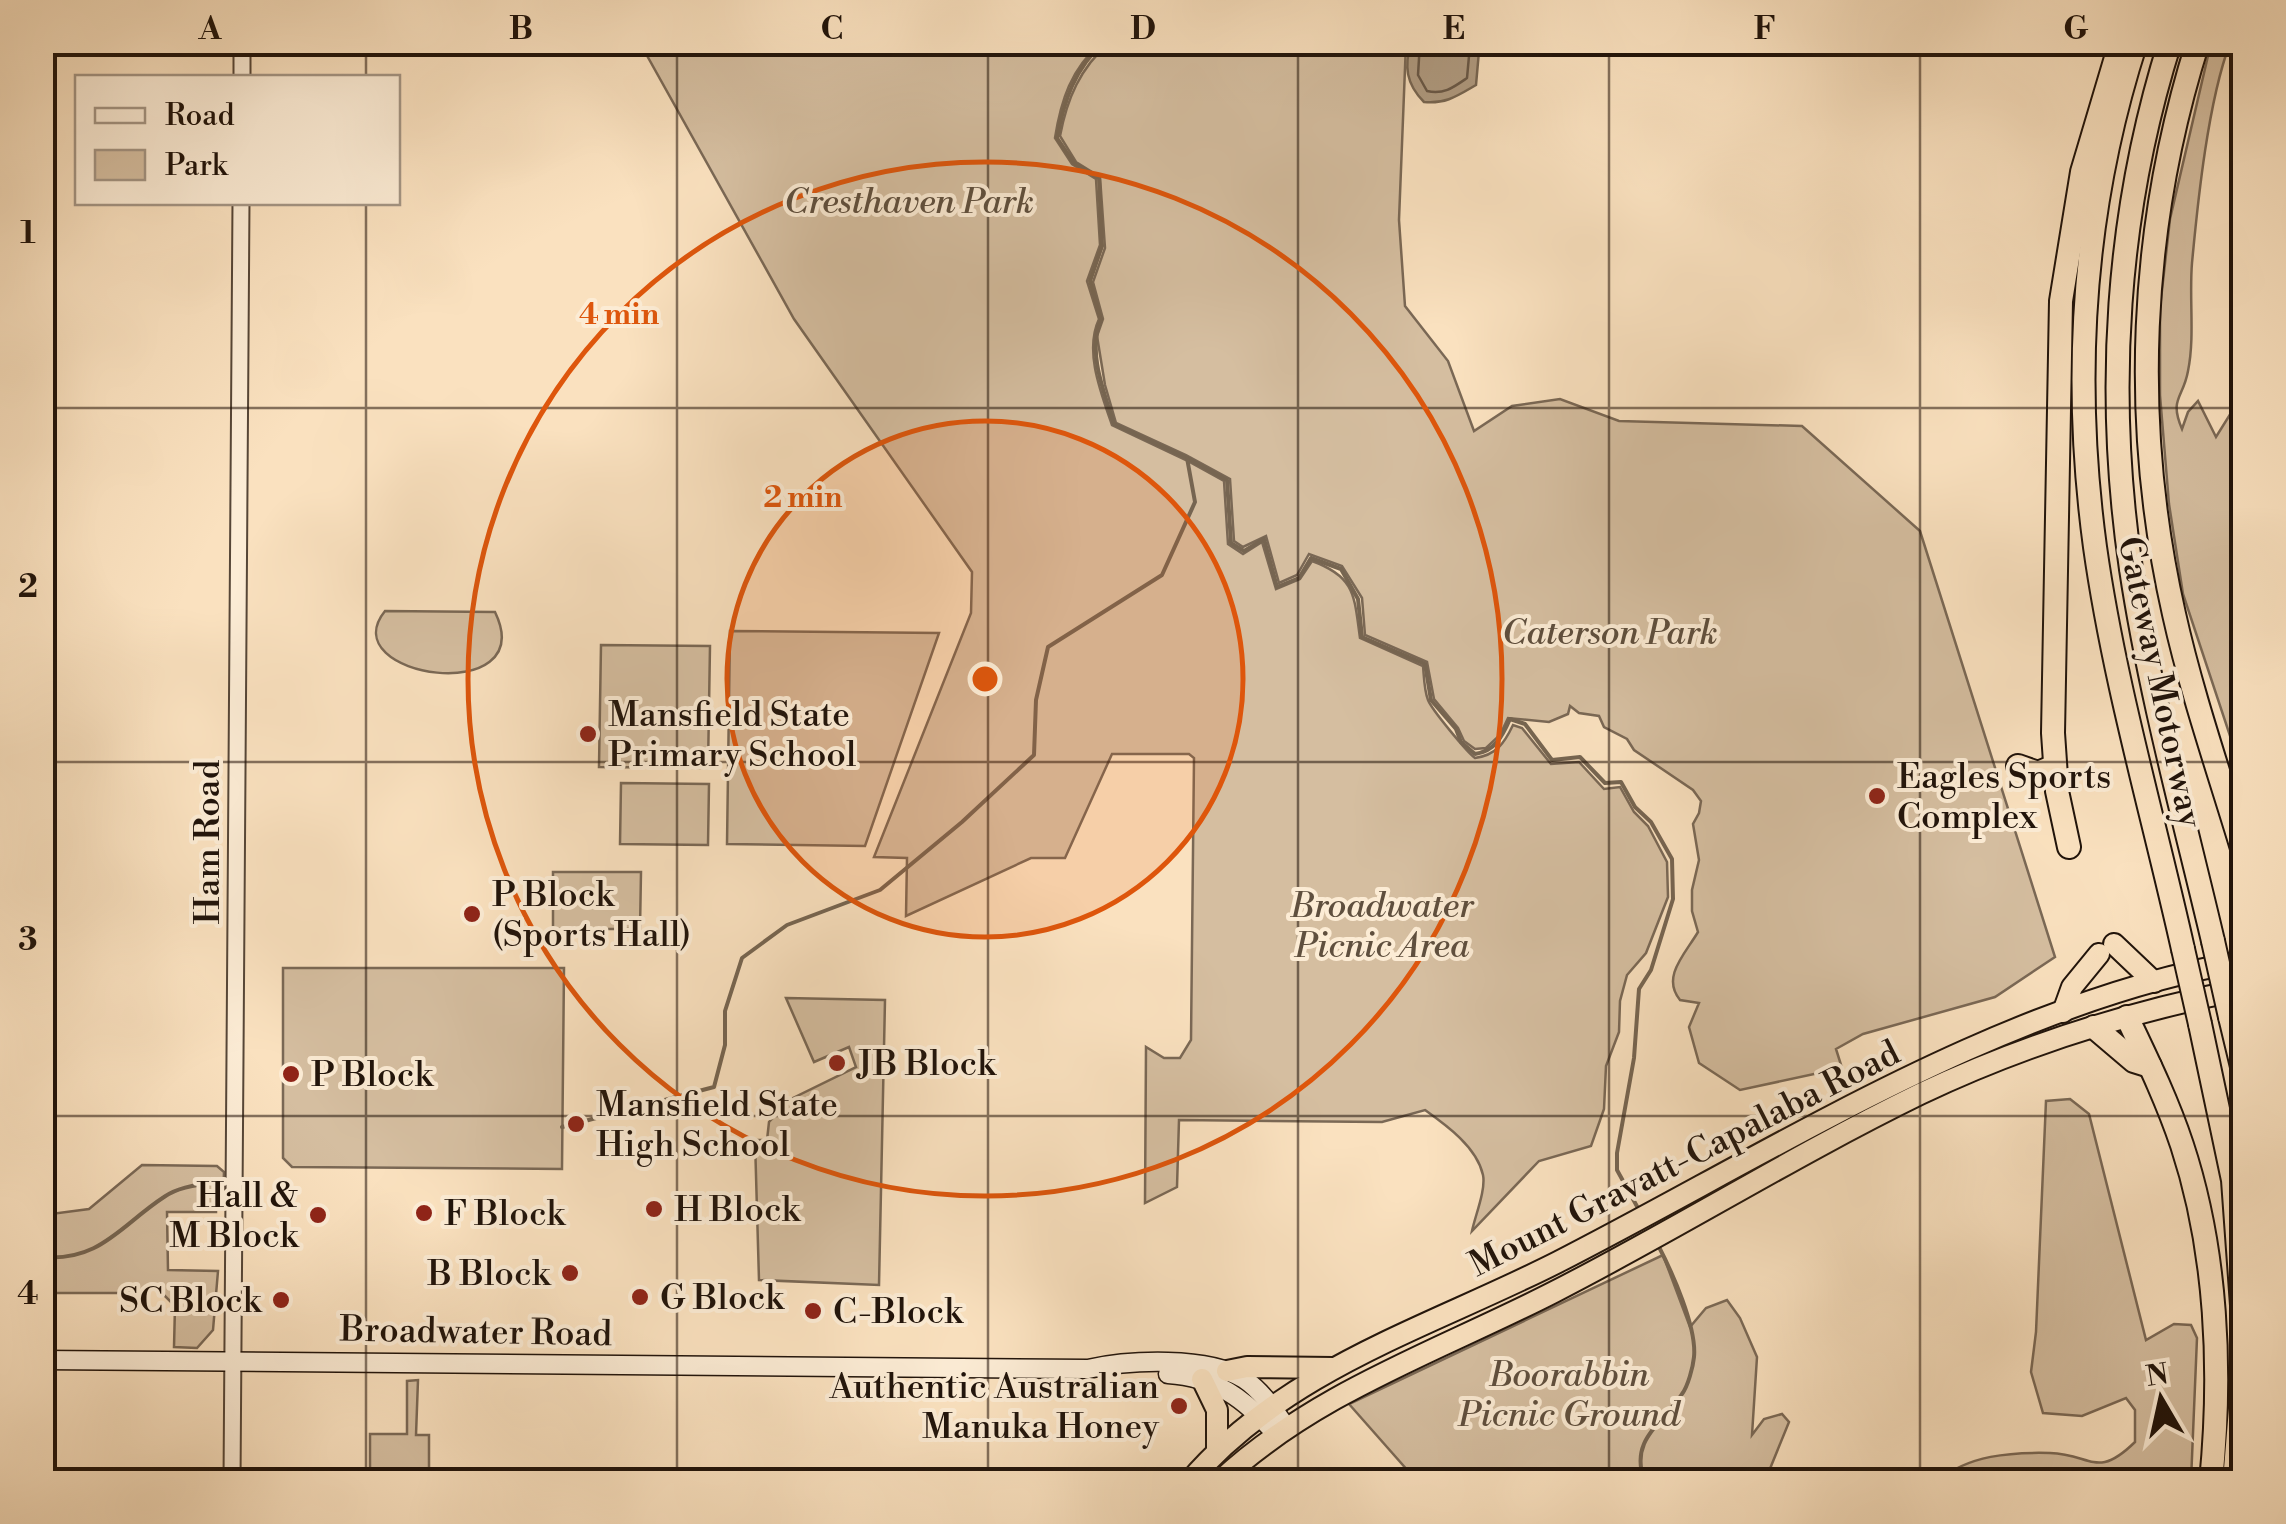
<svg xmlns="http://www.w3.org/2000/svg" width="2286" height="1524" viewBox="0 0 2286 1524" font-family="'Libre Bodoni',serif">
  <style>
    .green { fill: #d5bea0; stroke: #7a6855; stroke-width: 2.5 }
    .water { fill: #b09b81; stroke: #766551; stroke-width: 2.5 }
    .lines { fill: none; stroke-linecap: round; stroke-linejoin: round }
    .shore { stroke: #685746; stroke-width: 2.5 }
    .stream { stroke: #766551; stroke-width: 4 }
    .tertiary-casing { stroke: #564637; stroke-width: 19 }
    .secondary-casing { stroke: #20130a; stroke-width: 21 }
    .trunk-casing { stroke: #20130a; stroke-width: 24 }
    .motorway-casing { stroke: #20130a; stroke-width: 26 }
    .tertiary { stroke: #fcecd5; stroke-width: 15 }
    .secondary { stroke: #fcecd5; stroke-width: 18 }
    .trunk { stroke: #fae1bf; stroke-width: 20 }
    .motorway { stroke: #fae1bf; stroke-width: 22 }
    .motorway-bridge-casing { stroke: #20130a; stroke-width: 26; stroke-linecap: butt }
    .motorway-bridge { stroke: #fae1bf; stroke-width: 22 }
    .grid { fill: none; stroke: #20130a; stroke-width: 2.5; stroke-opacity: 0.55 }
    .ring { fill: none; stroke: #de560c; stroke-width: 5 }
    .poi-dot { fill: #8f2418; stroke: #fcecd5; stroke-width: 4 }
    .labels { text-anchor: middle; stroke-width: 8; stroke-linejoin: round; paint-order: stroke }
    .park-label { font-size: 35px; font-style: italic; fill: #5f4f3e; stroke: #fcecd5 }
    .street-label { font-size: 35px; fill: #20130a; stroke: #fcecd5 }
    .poi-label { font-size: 35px; fill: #20130a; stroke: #fcecd5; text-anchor: start }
    .centre { fill: #de560c; stroke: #fcecd5; stroke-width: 5 }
    .ring-label { font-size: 30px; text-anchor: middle; font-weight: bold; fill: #de560c; stroke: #fcecd5; stroke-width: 8; stroke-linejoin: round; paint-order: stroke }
    .neatline { fill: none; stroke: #20130a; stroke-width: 4 }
    .grid-label { font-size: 32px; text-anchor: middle; font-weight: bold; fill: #20130a }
  </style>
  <rect width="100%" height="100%" fill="#fae1bf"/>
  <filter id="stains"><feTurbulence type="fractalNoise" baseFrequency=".002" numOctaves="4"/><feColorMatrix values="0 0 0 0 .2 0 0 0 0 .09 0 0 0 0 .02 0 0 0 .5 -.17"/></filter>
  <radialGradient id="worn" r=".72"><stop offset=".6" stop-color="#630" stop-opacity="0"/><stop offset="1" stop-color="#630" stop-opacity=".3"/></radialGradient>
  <g class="green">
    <path d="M 640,43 L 1101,43 C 1071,69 1061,100 1055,138 L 1072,164 L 1096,179 L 1100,245 L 1087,281 L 1099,319 C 1084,351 1101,393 1112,425 L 1186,460 L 1224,481 L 1228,544 L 1243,554 L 1262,542 L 1276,589 L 1300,579 L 1312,561 C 1356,577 1354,596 1360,638 L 1423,666 C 1424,676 1424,690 1428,700 C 1432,710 1466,751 1475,758 C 1496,755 1504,744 1513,725 L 1522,728 L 1551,764 L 1579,762 L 1604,789 L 1620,787 L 1634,812 L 1648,826 L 1667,862 L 1668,897 L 1646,953 L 1627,975 L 1620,1001 L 1619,1032 L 1606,1066 L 1604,1109 L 1591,1146 L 1539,1161 L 1472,1231 C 1475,1216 1486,1190 1483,1175 C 1477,1147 1446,1125 1425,1110 L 1382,1122 L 1179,1120 L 1177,1187 L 1145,1203 L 1146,1047 L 1164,1058 L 1180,1058 L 1191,1040 L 1194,758 L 1189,754 L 1112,754 L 1065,858 L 1031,858 L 906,916 L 907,858 L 874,857 L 971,613 L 972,572 L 794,319 Z"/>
    <path d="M 1109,43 L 1406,43 L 1399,220 L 1405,306 L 1448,361 L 1474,431 L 1512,406 L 1560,399 L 1619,421 L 1802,426 L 1920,531 L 2055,957 L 1995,997 L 1863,1034 L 1836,1049 L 1842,1068 L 1740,1090 L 1699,1063 L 1689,1027 L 1699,1003 L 1680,1000 C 1661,977 1685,954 1698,932 L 1692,911 L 1692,890 L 1699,860 L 1693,824 L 1699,813 L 1701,801 L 1693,790 L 1634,750 L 1627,739 L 1604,727 L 1599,716 L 1579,713 L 1570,706 L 1568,714 L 1549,722 L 1508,718 L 1500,735 L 1486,748 L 1475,749 L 1464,741 L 1458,728 L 1434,699 L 1427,662 L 1365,635 L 1362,598 L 1342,566 L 1309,554 L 1297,575 L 1279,583 L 1266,536 L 1243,547 L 1234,541 L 1230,479 L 1186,455 L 1116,423 L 1105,385 L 1097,336 L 1103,319 L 1093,282 L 1105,248 L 1100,177 L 1076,162 L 1060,136 C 1067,99 1080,68 1109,43 Z"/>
    <path d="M 2211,43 L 2230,43 C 2208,102 2198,199 2192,263 C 2189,298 2195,337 2188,371 C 2183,399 2169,398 2182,429 L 2188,412 L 2198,401 L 2216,437 L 2234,408 L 2243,409 L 2243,775 L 2183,594 L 2169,504 L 2160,395 L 2160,308 L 2170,219 Z"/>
    <path d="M 385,611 L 495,612 C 541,708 331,678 385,611 Z"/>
    <path d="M 730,631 L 939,633 L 865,846 L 727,844 Z"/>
    <path d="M 601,645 L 710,646 L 708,768 L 599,767 Z"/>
    <path d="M 621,783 L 709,784 L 708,845 L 620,844 Z"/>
    <path d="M 553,872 L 641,872 L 640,929 L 553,929 Z"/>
    <path d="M 283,968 L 564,968 L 562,1169 L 292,1167 L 283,1158 Z"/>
    <path d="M 786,998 L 885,1000 L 879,1285 L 759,1280 L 755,1140 L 767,1140 L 769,1122 L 791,1099 L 856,1067 L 849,1047 L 814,1062 Z"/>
    <path d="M 2070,1099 L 2089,1114 L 2146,1340 L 2174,1324 L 2191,1325 L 2197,1338 L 2191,1481 L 1938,1481 C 1968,1455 2011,1452 2050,1453 C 2092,1454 2096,1480 2135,1442 L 2135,1410 L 2126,1398 L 2082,1416 L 2043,1413 L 2031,1372 L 2036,1332 L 2046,1101 Z"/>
    <path d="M 142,1165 L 217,1166 L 224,1172 L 223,1206 L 216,1206 L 216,1212 L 167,1212 L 168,1270 L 218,1271 L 213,1330 L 197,1348 L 174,1347 L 175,1306 L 153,1284 L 143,1293 L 43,1293 L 43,1215 L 89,1209 Z"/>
    <path d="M 1663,1255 L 1690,1327 L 1706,1308 L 1727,1300 L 1740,1318 L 1757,1357 L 1752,1435 L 1764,1419 L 1782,1414 L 1789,1422 L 1765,1481 L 1417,1481 L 1349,1404 Z"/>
    <path d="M 418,1380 L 416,1435 L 429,1435 L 429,1481 L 370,1481 L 370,1434 L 407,1434 L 407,1381 Z"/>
  </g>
  <path class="water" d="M 1411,43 L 1469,43 L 1479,51 L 1476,85 C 1457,96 1446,104 1424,102 C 1406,84 1404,66 1411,43 Z"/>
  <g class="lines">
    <path class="shore" d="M 1420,42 L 1418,75 L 1427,91 C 1444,95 1454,87 1467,78 L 1469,56 L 1465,42"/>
    <g class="stream">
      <path d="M 1104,42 C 1075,68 1064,100 1057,138 L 1074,163 L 1099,178 L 1102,246 L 1090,281 L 1101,320 C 1087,351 1104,392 1114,424 L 1187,458 L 1227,480 L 1231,543 L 1244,551 L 1264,539 L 1277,587 L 1299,578 L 1311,558 L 1341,569 L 1358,599 L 1362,637 L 1425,664 L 1431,700 L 1456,729 L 1461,742 L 1475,754 C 1495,751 1502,737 1510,719 L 1525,724 L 1552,760 L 1580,757 L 1605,783 L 1621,782 L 1635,807 L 1651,822 L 1672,859 L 1673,899 L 1651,970 L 1639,989 L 1634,1058 L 1617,1153 L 1617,1170 L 1639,1210"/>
      <path d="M 562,1127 L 714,1087 L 725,1045 L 725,1011 L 742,958 L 787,925 L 880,890 L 962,822 L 1034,755 L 1036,700 L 1048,647 L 1162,575 L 1195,502 L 1187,458"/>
      <path d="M 42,1257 C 100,1262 121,1225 164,1197 C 178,1187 200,1184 216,1183"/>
      <path d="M 1645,1482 C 1628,1440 1663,1423 1682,1394 C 1688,1386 1693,1367 1694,1357 C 1697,1327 1672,1272 1658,1245"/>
    </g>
    <g class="tertiary-casing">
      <g id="tertiary">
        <path d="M 242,78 L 242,42"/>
        <path d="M 232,1482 L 241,202"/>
      </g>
    </g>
    <g class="secondary-casing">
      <g id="secondary">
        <path d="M 42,1360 L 1088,1369 C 1129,1360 1208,1356 1244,1379 C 1262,1391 1274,1410 1286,1427"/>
        <path d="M 1168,1374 C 1216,1377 1245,1399 1276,1434"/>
      </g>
    </g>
    <g class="trunk-casing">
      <g id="trunk">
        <path d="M 2114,944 L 2154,982"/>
        <path d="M 2063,1012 L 2072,987 L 2099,954"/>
        <path d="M 1227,1371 L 1247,1367 L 1333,1368"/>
        <path d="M 1202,1379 L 1217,1410 L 1217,1452"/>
        <path d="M 1189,1482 C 1285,1369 1430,1327 1558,1262 C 1773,1152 2002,1002 2244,961"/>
        <path d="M 1219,1482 C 1315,1392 1439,1351 1554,1292 C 1677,1229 1795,1155 1920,1094 C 2023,1045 2132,1011 2244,989"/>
      </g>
    </g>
    <g class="motorway-casing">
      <g id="motorway">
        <path d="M 2136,42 C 2083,206 2072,377 2095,547 C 2114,682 2153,815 2183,949"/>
        <path d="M 2170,42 C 2116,213 2105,393 2131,569 C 2150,695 2184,818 2213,941"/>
        <path d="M 2198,42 C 2139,228 2131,424 2174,614 C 2192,695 2220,775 2244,855"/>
        <path d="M 2018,766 L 2038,773 L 2055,766"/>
        <path d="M 2069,847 L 2057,791 L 2053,733 L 2061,301 L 2082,172 L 2118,51"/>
        <path d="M 2127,1017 C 2147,1059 2167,1100 2182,1145 C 2217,1251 2222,1371 2211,1482"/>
        <path d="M 2230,1017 L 2244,1075"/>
        <path d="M 2200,1024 L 2233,1180 L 2244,1333"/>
        <path d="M 2094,1027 L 2134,1061 L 2150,1066"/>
        <path d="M 2234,1482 L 2244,1360"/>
      </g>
    </g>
    <use href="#tertiary" class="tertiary"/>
    <use href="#secondary" class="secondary"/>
    <use href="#trunk" class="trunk"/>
    <use href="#motorway" class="motorway"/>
    <g class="motorway-bridge-casing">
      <g id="motorway-bridge">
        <path d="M 2213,941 L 2230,1017"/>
        <path d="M 2183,949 L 2200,1024"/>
      </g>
    </g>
    <use href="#motorway-bridge" class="motorway-bridge"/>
  </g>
  <path class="grid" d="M 366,42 L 366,78M 677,42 L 677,1482M 988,42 L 988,1482M 1298,42 L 1298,1482M 1609,42 L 1609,1482M 1920,42 L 1920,1482M 366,202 L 366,1482M 42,408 L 2244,408M 42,762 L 2244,762M 42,1116 L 2244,1116"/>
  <circle cx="985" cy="679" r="258" fill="#de560c" fill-opacity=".12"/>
  <g class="ring">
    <circle cx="985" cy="679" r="258"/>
    <circle cx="985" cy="679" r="517"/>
  </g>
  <g class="poi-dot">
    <circle cx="588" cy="734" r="10"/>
    <circle cx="1877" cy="796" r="10"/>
    <circle cx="472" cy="914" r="10"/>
    <circle cx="837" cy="1063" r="10"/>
    <circle cx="291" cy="1074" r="10"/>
    <circle cx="576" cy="1124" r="10"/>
    <circle cx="654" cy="1209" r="10"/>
    <circle cx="424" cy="1213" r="10"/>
    <circle cx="318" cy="1215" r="10"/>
    <circle cx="570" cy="1273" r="10"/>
    <circle cx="640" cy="1297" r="10"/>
    <circle cx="281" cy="1300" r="10"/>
    <circle cx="813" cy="1311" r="10"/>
    <circle cx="1179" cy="1406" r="10"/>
  </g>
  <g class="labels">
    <g class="park-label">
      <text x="909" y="213">Cresthaven Park</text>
      <text x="1610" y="644">Caterson Park</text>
      <text x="1382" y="917">Broadwater<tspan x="1382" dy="40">Picnic Area</tspan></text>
      <text x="1569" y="1386">Boorabbin<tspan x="1569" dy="40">Picnic Ground</tspan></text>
    </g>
    <g class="street-label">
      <text transform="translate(2161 682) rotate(78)" y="12">Gateway Motorway</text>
      <text transform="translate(207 842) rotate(-90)" y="12">Ham Road</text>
      <text transform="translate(1684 1158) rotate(-27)" y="12">Mount Gravatt-Capalaba Road</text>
      <text transform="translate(476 1331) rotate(1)" y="12">Broadwater Road</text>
    </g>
    <g class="poi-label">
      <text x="608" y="726">Mansfield State<tspan x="608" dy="40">Primary School</tspan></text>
      <text x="1897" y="788">Eagles Sports<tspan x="1897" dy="40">Complex</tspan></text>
      <text x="492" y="906">P Block<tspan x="492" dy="40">(Sports Hall)</tspan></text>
      <text x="857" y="1075">JB Block</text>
      <text x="311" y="1086">P Block</text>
      <text x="596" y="1116">Mansfield State<tspan x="596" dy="40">High School</tspan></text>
      <text x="298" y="1207" text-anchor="end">Hall &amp;<tspan x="298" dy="40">M Block</tspan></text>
      <text x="674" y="1221">H Block</text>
      <text x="444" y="1225">F Block</text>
      <text x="550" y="1285" text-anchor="end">B Block</text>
      <text x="660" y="1309">G Block</text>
      <text x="261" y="1312" text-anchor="end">SC Block</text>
      <text x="833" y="1323">C-Block</text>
      <text x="1159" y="1398" text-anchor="end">Authentic Australian<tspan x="1159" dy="40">Manuka Honey</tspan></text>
    </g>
  </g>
  <circle cx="985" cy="679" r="15" class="centre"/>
  <g class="ring-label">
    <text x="619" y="324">4 min</text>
    <text x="803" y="507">2 min</text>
  </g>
  <rect width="2286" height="1524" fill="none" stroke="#fae1bf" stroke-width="110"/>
  <rect x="75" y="75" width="325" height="130" fill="#fcecd5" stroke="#a49584" stroke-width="2.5"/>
  <rect x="95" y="108" width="50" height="15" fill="#fcecd5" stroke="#a49584" stroke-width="2.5"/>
  <text x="165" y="125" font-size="30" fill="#20130a">Road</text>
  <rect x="95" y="150" width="50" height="30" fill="#d5bea0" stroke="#a49584" stroke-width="2.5"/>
  <text x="165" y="175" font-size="30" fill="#20130a">Park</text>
  <g transform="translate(2161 1399) rotate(351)" stroke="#fcecd5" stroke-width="8" paint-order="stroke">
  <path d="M0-8L18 38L0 25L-18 38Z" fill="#20130a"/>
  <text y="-15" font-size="28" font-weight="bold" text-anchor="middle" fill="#20130a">N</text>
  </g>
  <rect x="55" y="55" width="2176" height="1414" class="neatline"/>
  <g class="grid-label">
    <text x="210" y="39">A</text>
    <text x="521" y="39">B</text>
    <text x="832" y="39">C</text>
    <text x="1143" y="39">D</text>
    <text x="1454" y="39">E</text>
    <text x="1765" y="39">F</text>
    <text x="2076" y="39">G</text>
    <text x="28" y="243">1</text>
    <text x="28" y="597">2</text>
    <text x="28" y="950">3</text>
    <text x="28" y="1304">4</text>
  </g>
  <rect width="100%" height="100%" filter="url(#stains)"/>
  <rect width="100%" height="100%" fill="url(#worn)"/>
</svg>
